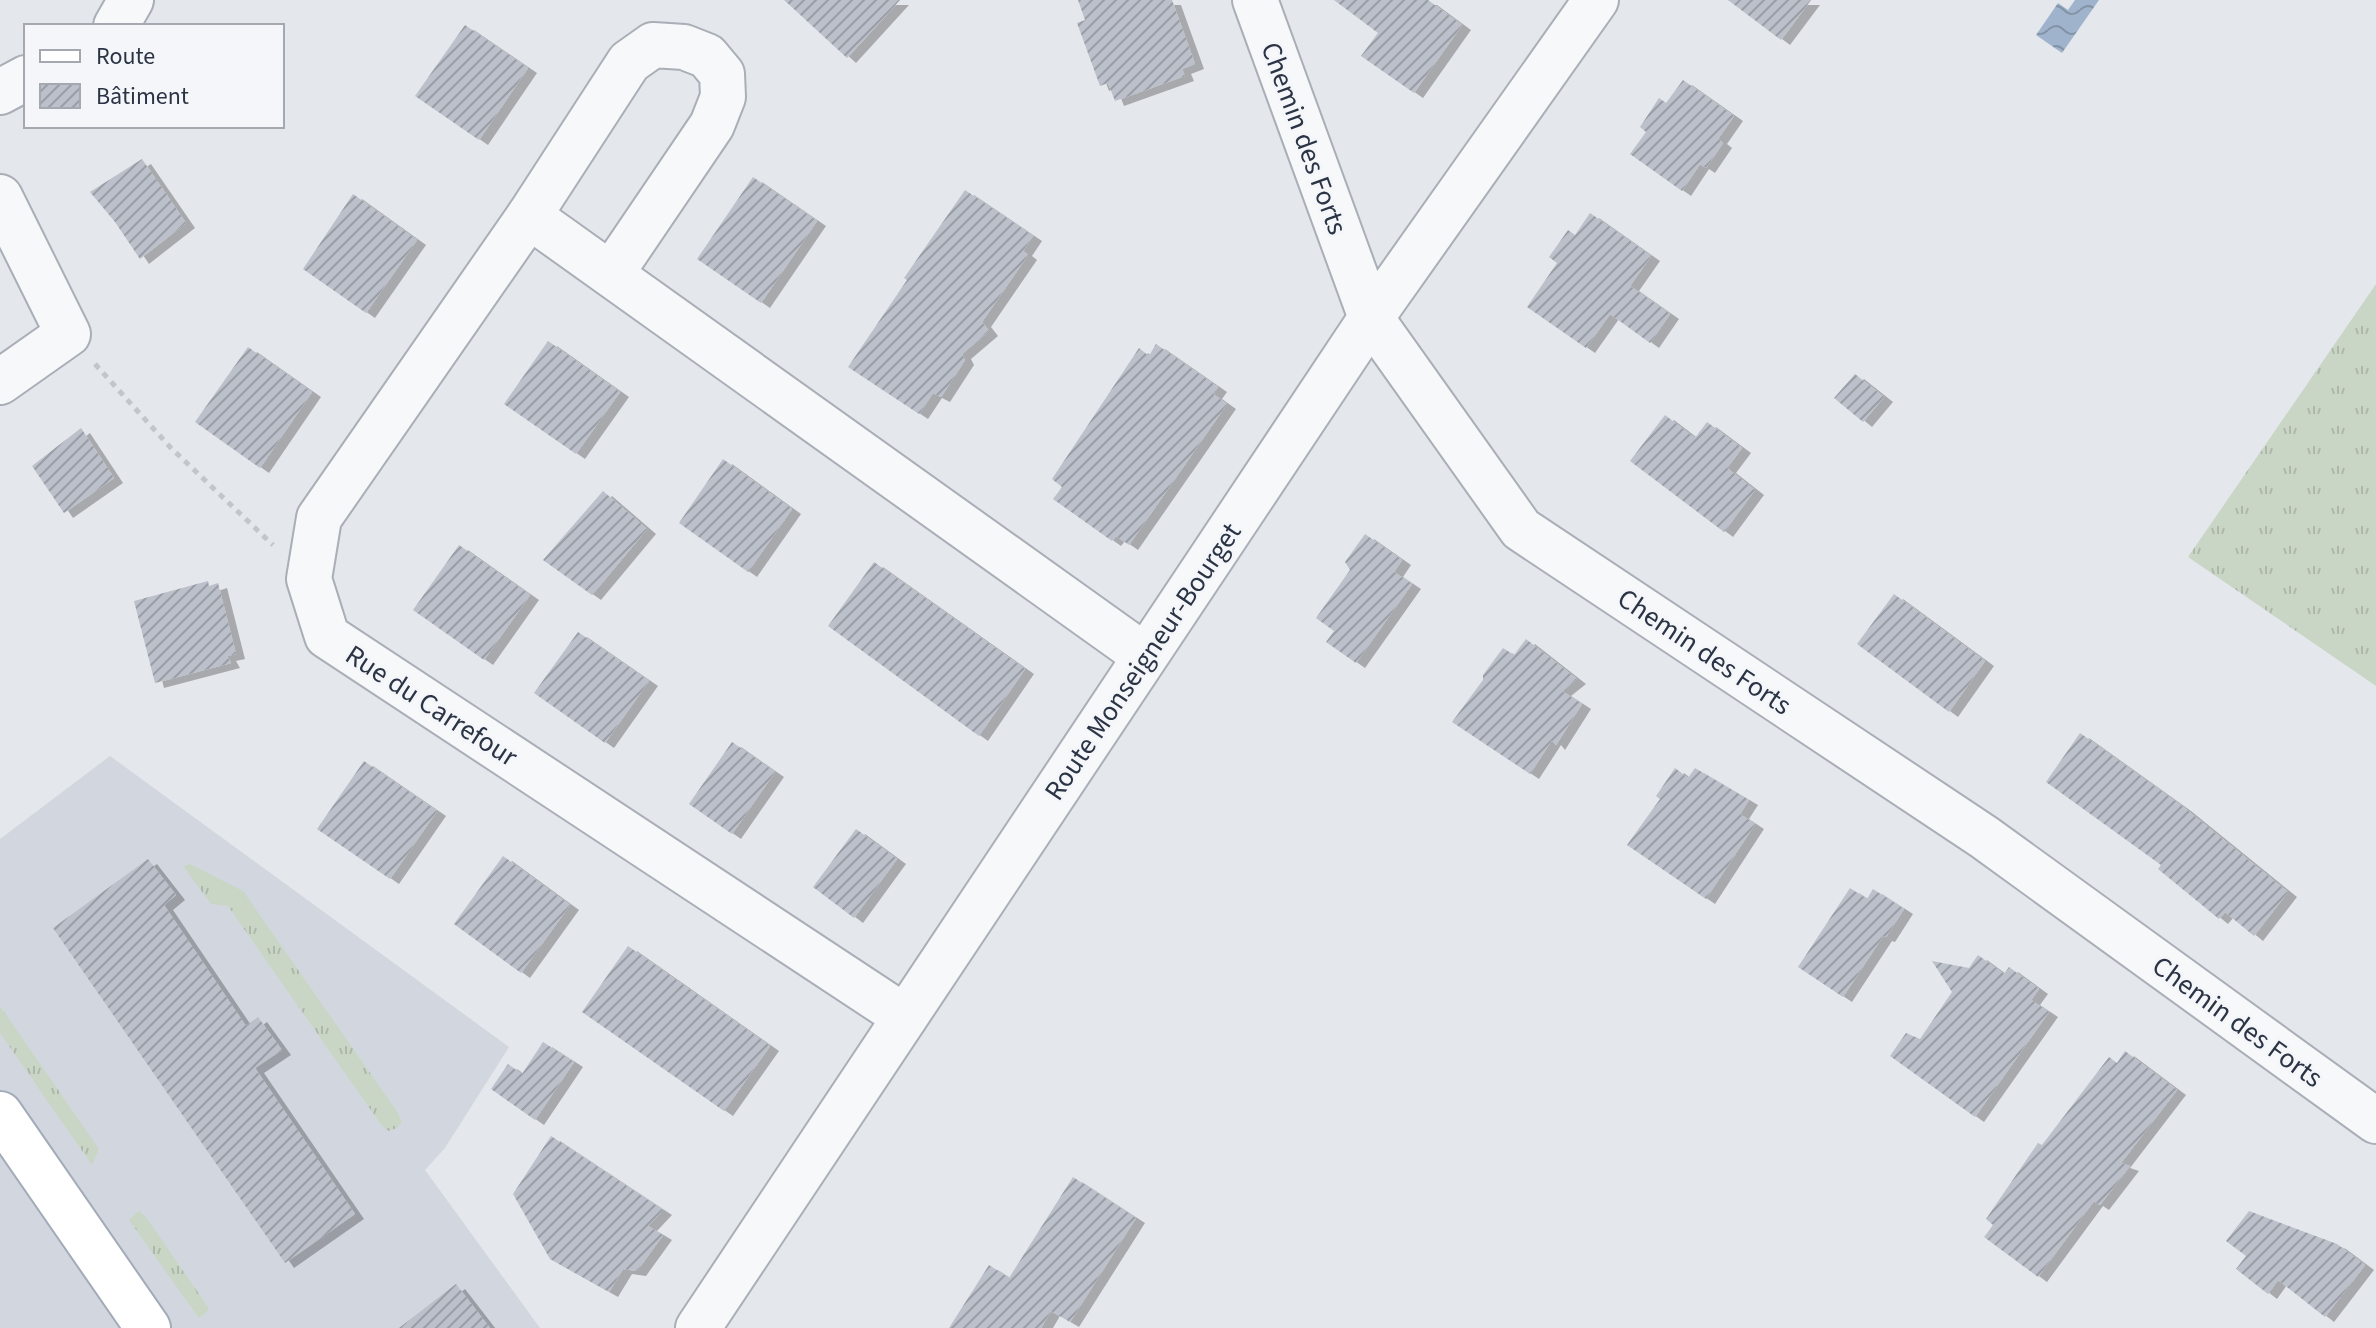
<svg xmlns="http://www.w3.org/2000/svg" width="2376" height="1328" viewBox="0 0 2376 1328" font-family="'Source Sans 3',sans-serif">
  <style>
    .built { fill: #d2d6de }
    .grass { fill: url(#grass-tufts) }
    .water { fill: url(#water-waves) }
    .building { fill: url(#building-hatch); filter: url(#shadow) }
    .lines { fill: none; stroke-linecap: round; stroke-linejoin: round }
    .minor-casing { stroke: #a9aeb7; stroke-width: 48 }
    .tertiary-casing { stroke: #a9aeb7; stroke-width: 48 }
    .primary-casing { stroke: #a3abb8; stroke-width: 48 }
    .path { stroke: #c2c5cb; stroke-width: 5; stroke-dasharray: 6 6; stroke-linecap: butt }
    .minor { stroke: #f7f8fa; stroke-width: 44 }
    .tertiary { stroke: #f7f8fa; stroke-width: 44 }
    .primary { stroke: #fff; stroke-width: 44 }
    .labels { text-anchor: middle; stroke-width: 6; stroke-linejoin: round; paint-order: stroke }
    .street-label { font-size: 28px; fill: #2b3445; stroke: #f4f6f9 }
  </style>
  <defs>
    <pattern id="grass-tufts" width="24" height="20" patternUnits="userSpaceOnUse" patternTransform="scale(2)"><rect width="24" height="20" fill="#c9d6c5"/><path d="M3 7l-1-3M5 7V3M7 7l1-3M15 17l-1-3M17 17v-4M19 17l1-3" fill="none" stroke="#adb8ab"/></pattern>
    <pattern id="water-waves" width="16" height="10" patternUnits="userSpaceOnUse" patternTransform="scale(2)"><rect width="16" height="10" fill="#9fb4cc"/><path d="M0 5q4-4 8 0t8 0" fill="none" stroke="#8293a7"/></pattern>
    <pattern id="building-hatch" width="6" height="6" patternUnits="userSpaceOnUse" patternTransform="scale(2)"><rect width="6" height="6" fill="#bbc0ca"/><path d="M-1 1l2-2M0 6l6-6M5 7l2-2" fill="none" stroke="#989da6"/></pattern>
    <filter id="shadow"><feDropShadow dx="9" dy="5" stdDeviation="0" flood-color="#0004"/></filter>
  </defs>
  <rect width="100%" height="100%" fill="#e4e7ec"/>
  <path class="built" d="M 110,756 L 509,1047 L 445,1148 L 425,1170 L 540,1328 L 0,1328 L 0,839 Z"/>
  <g class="grass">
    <path d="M 2376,284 L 2376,686 L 2188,557 Z"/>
    <path d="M 190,864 L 243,891 L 398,1113 L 402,1122 L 397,1128 L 388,1131 L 382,1126 L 228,906 L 211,904 L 186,870 L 184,866 Z"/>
    <path d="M 0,1006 L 99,1149 L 92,1165 L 0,1033 Z"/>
    <path d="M 139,1211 L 146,1217 L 208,1307 L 208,1311 L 199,1318 L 129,1220 Z"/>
  </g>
  <path class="water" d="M 2075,0 L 2099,0 L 2062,53 L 2036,35 L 2058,3 L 2068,10 Z"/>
  <g class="building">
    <path d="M 784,0 L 900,0 L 847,58 Z"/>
    <path d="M 1078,0 L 1172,0 L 1195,64 L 1182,69 L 1185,76 L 1115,101 L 1108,83 L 1100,86 L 1077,23 L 1085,20 Z"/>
    <path d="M 1334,0 L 1428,0 L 1462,25 L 1414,93 L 1361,56 L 1378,33 Z"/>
    <path d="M 1728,0 L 1811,0 L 1781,40 Z"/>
    <path d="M 465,25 L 528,68 L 479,140 L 415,96 Z"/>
    <path d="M 1683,80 L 1734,116 L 1718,139 L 1723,143 L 1706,168 L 1700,164 L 1682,191 L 1630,154 L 1646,132 L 1640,127 L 1659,98 L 1666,103 Z"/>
    <path d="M 142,159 L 186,223 L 140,259 L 115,222 L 90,192 Z"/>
    <path d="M 753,177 L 817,221 L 761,303 L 697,259 Z"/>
    <path d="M 965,190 L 1033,236 L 1023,251 L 1028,255 L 982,322 L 989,331 L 962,354 L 965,360 L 941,397 L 933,393 L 919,414 L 848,367 L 907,280 L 904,278 Z"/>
    <path d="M 353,194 L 417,240 L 366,313 L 303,269 Z"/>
    <path d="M 1590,213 L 1651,256 L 1630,286 L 1670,314 L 1650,343 L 1610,314 L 1586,348 L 1527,307 L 1557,263 L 1549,257 L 1568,230 L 1575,235 Z"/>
    <path d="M 548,341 L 620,392 L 576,454 L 504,404 Z"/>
    <path d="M 1156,344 L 1218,387 L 1213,394 L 1227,404 L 1129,545 L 1116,536 L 1112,541 L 1053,499 L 1062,487 L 1052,479 L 1139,348 L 1149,356 Z"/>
    <path d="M 248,347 L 312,392 L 260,468 L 195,422 Z"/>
    <path d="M 1855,374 L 1884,397 L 1863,422 L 1834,398 Z"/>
    <path d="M 1665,415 L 1695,438 L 1707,422 L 1742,448 L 1727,468 L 1755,490 L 1724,532 L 1630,461 Z"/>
    <path d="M 81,428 L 114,478 L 64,513 L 32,466 Z"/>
    <path d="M 723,459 L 792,509 L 748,572 L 679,523 Z"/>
    <path d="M 603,491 L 647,529 L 592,595 L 543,560 Z"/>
    <path d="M 1365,534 L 1402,560 L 1394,572 L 1412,584 L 1356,663 L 1326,642 L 1334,631 L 1316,618 L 1350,570 L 1345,562 Z"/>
    <path d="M 459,545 L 530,595 L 484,660 L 413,610 Z"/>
    <path d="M 874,562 L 1025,669 L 979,736 L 828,626 Z"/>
    <path d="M 208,581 L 209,586 L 218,583 L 236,654 L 227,656 L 231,663 L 155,683 L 134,601 Z"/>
    <path d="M 1894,594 L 1985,661 L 1949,712 L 1857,644 Z"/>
    <path d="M 578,632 L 649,681 L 605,743 L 534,693 Z"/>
    <path d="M 1526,639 L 1577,679 L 1562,691 L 1582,704 L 1556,745 L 1552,740 L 1530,774 L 1452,722 L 1483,680 L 1483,675 L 1503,648 L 1514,655 Z"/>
    <path d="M 2080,733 L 2182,806 L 2288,892 L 2254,936 L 2225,912 L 2219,919 L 2158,869 L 2161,865 L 2046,782 Z"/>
    <path d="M 732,742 L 775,772 L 732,834 L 689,804 Z"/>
    <path d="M 364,761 L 437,811 L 390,879 L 317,829 Z"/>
    <path d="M 1675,768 L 1688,778 L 1695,768 L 1749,800 L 1740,814 L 1755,824 L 1706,899 L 1627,845 L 1660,799 L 1656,796 Z"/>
    <path d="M 856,829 L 897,859 L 854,918 L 813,887 Z"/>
    <path d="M 503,856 L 570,905 L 521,973 L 454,924 Z"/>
    <path d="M 148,859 L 176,895 L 164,905 L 246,1026 L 258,1017 L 282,1050 L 255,1068 L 355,1214 L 285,1263 L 53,928 Z"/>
    <path d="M 1850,888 L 1867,899 L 1873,889 L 1904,909 L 1886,937 L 1883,936 L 1843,997 L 1798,967 Z"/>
    <path d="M 628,946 L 770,1046 L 724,1111 L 582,1012 Z"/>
    <path d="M 1978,955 L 2004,974 L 2009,967 L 2039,989 L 2031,1000 L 2049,1012 L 1975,1117 L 1890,1056 L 1906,1033 L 1920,1039 L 1952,992 L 1932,961 L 1969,968 Z"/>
    <path d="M 543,1042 L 574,1062 L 535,1120 L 491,1089 L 508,1064 L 522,1074 Z"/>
    <path d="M 2125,1051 L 2177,1090 L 2121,1163 L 2130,1166 L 2100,1205 L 2094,1201 L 2038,1277 L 1984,1237 L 1993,1225 L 1986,1219 L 2038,1143 L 2042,1145 L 2109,1057 L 2117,1063 Z"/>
    <path d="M 551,1136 L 663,1210 L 648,1226 L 663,1235 L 637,1271 L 623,1269 L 609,1292 L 550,1259 L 513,1194 Z"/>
    <path d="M 1073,1177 L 1136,1218 L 1070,1322 L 1051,1311 L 1041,1328 L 949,1328 L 989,1265 L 1009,1278 Z"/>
    <path d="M 2249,1211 L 2337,1244 L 2365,1265 L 2325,1317 L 2278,1280 L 2268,1294 L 2236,1269 L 2246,1256 L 2226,1241 Z"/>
    <path d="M 456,1284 L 490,1328 L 399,1328 Z"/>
  </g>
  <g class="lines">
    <g class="minor-casing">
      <g id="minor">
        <path d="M 116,26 L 131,0"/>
        <path d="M 0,92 L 26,78"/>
        <path d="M 0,197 L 68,334 L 0,382"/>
        <path d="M 529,216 L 1145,656"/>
        <path d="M 611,274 L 712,125 L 723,97 L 722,74 L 707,56 L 684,47 L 653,45 L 629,62 L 529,216 L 319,518 L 309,579 L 327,636 L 905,1017"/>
      </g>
    </g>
    <g class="tertiary-casing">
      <g id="tertiary">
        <path d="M 1255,0 L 1371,318 L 1521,529 L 1984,837 L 2376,1121"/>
        <path d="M 698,1328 L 1371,318 L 1596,0"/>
      </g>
    </g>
    <g class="primary-casing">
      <path id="primary" d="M 0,1114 L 148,1328"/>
    </g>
    <path class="path" d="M 95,364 L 170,447 L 273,545"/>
    <use href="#minor" class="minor"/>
    <use href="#tertiary" class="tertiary"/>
    <use href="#primary" class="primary"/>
  </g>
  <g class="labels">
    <g class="street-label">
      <text transform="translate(1305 138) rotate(70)" y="10">Chemin des Forts</text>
      <text transform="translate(1705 651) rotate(34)" y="10">Chemin des Forts</text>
      <text transform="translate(1142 661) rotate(-56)" y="10">Route Monseigneur-Bourget</text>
      <text transform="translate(432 705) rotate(33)" y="10">Rue du Carrefour</text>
      <text transform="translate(2238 1021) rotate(36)" y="10">Chemin des Forts</text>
    </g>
  </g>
  <rect x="24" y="24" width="260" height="104" fill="#f4f6f9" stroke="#a4a8b1" stroke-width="2"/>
  <rect x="40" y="50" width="40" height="12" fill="#ffffff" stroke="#a4a8b1" stroke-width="2"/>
  <text x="96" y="64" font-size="24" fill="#2b3445">Route</text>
  <rect x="40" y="84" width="40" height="24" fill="url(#building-hatch)" stroke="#a4a8b1" stroke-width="2"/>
  <text x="96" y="104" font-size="24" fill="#2b3445">Bâtiment</text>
</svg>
